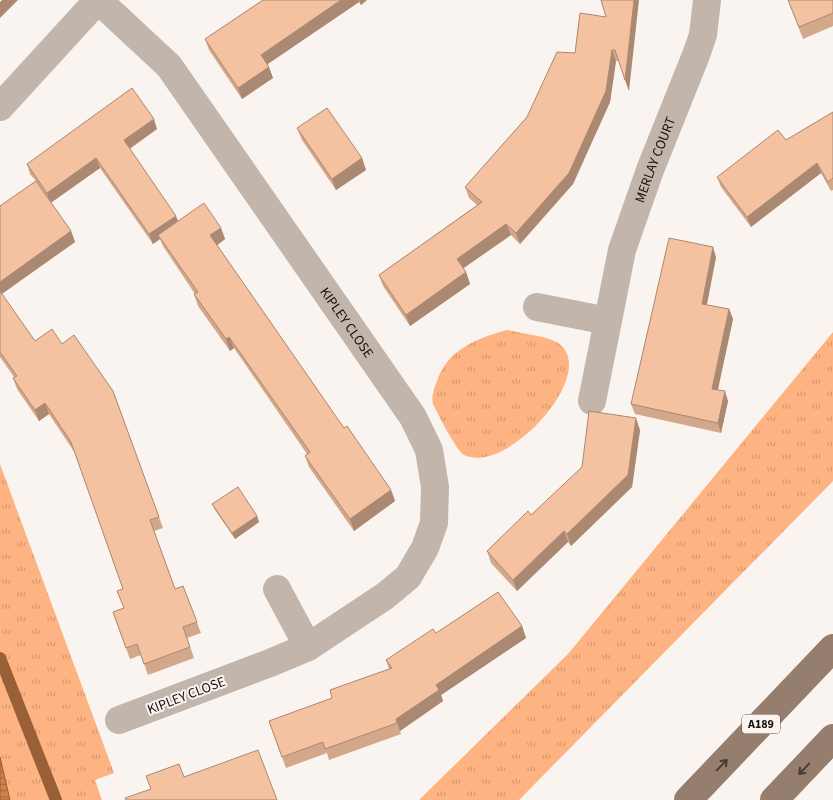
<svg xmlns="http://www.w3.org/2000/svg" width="833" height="800" viewBox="0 0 833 800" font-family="'Source Sans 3',sans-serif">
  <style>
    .grass { fill: url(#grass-tufts) }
    .water { fill: url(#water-rules); stroke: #995f36 }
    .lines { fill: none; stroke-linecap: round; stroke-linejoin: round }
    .stream { stroke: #995f36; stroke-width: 12 }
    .street { stroke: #c2b5ac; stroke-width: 28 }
    .primary { stroke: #967e6f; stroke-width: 28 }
    .wall { fill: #d2a78a }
    .shaded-wall { fill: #ab8871 }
    .building { fill: #f4c2a1; stroke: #ab8871 }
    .oneway { stroke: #4b3b31 }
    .labels { text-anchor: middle; stroke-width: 4; stroke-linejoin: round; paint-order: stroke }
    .shield { fill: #faf4f0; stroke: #5c534e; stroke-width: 1 }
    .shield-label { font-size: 12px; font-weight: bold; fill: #190e08 }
    .street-label { font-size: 14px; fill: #190e08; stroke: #faf4f0 }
  </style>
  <defs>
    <pattern id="grass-tufts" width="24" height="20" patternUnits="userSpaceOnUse" patternTransform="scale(1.25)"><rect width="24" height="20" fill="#fdb382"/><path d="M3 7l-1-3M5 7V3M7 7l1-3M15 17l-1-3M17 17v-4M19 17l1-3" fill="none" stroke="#d8996f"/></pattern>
    <pattern id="water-rules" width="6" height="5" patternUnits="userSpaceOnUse" patternTransform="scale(1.25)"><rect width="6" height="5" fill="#d0824a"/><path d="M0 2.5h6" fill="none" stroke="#a8693c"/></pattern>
  </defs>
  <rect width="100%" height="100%" fill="#faf4f0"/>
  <g class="grass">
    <path d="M 507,330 C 519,333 548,336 558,343 C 601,372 507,476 464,455 C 457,452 438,414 433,404 C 431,396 434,389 437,381 C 447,350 477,338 507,330 Z"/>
    <path d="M 833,332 L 833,481 L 519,800 L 419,800 L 568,654 Z"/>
    <path d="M 0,464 L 114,773 L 95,780 L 102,800 L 0,800 Z"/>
  </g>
  <path class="water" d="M 0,757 L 10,800 L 0,800 Z"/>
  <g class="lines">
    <path class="stream" d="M 0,658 L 56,800"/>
    <g class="street">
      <path id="s1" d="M 98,0 L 169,66 L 413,417 L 429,450 L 435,487 L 434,523 L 425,548 L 408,577 L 385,596 L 308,647 L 270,663 L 119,720"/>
      <path d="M 0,107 L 98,0"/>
      <path d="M 537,307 L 608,321"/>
      <path id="s2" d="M 592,401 L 622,250 L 650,170 L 696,55 L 703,35 L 707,0"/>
      <path d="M 277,589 L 308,647"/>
    </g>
    <g class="primary">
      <path d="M 688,800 L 833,648"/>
      <path d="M 774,800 L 833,738"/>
    </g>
  </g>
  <g class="wall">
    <path d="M 263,0 L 367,0 L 361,5 L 359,2 L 267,64 L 273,78 L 242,99 L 209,50 L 205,39 Z"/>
    <path d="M 788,0 L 833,0 L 833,26 L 803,39 Z"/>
    <path d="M 606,17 L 629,91 L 619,61 L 616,61 L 610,102 L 573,184 L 520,244 L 511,235 L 463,268 L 466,272 L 470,284 L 410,326 L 383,286 L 379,275 L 477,205 L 469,198 L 465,187 L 527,117 L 575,53 Z"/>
    <path d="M 833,112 L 833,190 L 831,191 L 821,173 L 751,227 L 721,187 L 717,177 L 786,140 Z"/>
    <path d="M 297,128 L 362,158 L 366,170 L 336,190 L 302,140 Z"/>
    <path d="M 157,129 L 130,149 L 178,221 L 221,228 L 225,239 L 217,245 L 344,428 L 391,490 L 395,501 L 354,531 L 309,467 L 305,456 L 307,454 L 234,348 L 230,351 L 198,306 L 194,294 L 195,294 L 163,246 L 160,239 L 153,244 L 100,168 L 51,203 L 71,231 L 75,242 L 2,294 L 35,341 L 62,344 L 113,391 L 163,528 L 154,531 L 175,589 L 183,586 L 201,633 L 187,638 L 194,658 L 148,675 L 141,655 L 130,659 L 113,612 L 124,608 L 123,589 L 75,453 L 49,414 L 39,421 L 17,389 L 13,378 L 14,377 L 0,357 L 0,206 L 36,181 L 30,174 L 27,164 Z"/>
    <path d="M 716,257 L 707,305 L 729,309 L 733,319 L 717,390 L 728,401 L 721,433 L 635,414 L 631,404 Z"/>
    <path d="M 640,430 L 632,487 L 571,546 L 568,542 L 517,591 L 491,563 L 487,551 L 531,515 Z"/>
    <path d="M 212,504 L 257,516 L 259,522 L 235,539 L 215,510 Z"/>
    <path d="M 522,626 L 526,638 L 441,695 L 443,701 L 400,731 L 401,734 L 329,760 L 327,753 L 286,768 L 269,721 L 332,698 L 389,669 L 386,660 L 436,633 Z"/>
  </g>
  <g class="shaded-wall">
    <path d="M 2,0 L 18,0 L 0,18 L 0,2 Z"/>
    <path d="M 341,0 L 358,0 L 359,2 L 265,66 L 261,55 Z"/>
    <path d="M 359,0 L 367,0 L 361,5 Z"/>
    <path d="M 634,0 L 639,0 L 629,91 L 625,80 Z"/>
    <path d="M 612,50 L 616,61 L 610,102 L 573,184 L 520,244 L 516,233 Z"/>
    <path d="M 269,67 L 273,78 L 242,99 L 238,88 Z"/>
    <path d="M 154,119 L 157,129 L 127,150 L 124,140 Z"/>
    <path d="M 96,158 L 100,168 L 50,203 L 47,193 Z"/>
    <path d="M 362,158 L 366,170 L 336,190 L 332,179 Z"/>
    <path d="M 817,163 L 821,173 L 751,227 L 747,217 Z"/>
    <path d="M 176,216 L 180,226 L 158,235 L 160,239 L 153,244 L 149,234 Z"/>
    <path d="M 506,224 L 511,235 L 461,270 L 457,259 Z"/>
    <path d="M 221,228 L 225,239 L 215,247 L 210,235 Z"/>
    <path d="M 71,231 L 75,242 L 0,295 L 0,282 Z"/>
    <path d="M 713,247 L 716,257 L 705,313 L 702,304 Z"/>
    <path d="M 466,272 L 470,284 L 410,326 L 406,315 Z"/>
    <path d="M 729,309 L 733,319 L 716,399 L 712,389 Z"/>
    <path d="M 229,337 L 234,348 L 230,351 L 226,339 Z"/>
    <path d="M 725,391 L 728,401 L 721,433 L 718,423 Z"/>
    <path d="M 45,403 L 49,414 L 39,421 L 35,410 Z"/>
    <path d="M 636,418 L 640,430 L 632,487 L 571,546 L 567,534 Z"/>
    <path d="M 391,490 L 395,501 L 354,531 L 350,519 Z"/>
    <path d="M 257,516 L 259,522 L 235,539 L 232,533 Z"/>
    <path d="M 564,531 L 568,542 L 517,591 L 513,580 Z"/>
    <path d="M 522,626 L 526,638 L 441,695 L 443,701 L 400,731 L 396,719 L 436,685 Z"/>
  </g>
  <g class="building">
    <path d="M 263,0 L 341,0 L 261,55 L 269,67 L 238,88 L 205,39 Z"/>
    <path d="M 601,0 L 634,0 L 625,80 L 615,50 L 612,50 L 606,91 L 569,173 L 516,233 L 506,224 L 457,259 L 466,272 L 406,315 L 379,275 L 482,202 L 465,187 L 527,117 L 557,52 L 575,53 L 580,13 L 606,17 Z"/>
    <path d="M 788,0 L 833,0 L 833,13 L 799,27 Z"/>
    <path d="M 132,88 L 154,119 L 124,140 L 176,216 L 149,234 L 96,158 L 47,193 L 27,164 Z"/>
    <path d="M 327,108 L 362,158 L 332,179 L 297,128 Z"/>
    <path d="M 833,112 L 833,178 L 828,182 L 817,163 L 747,217 L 717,177 L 778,130 L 786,140 Z"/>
    <path d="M 36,181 L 71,231 L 0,282 L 0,206 Z"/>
    <path d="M 204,203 L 221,228 L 210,235 L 344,428 L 347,426 L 391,490 L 350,519 L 305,456 L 310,452 L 229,337 L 226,339 L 194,294 L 198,292 L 158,235 Z"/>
    <path d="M 669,238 L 713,247 L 702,304 L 729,309 L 712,389 L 725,391 L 718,423 L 631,404 Z"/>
    <path d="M 0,291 L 35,341 L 52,329 L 62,344 L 74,335 L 113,391 L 159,517 L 150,520 L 175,589 L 183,586 L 197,622 L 183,627 L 190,647 L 144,664 L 137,644 L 126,648 L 113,612 L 124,608 L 117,591 L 123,589 L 71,442 L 45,403 L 35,410 L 13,378 L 17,376 L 0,352 Z"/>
    <path d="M 589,411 L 636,418 L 628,475 L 567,534 L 564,531 L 513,580 L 487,551 L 528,511 L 531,515 L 582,467 Z"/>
    <path d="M 238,487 L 257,516 L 232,533 L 212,504 Z"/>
    <path d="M 498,592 L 522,626 L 436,685 L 439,690 L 396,719 L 397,723 L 325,749 L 323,742 L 282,757 L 269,721 L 332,698 L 330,690 L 392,668 L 386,660 L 433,629 L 436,633 Z"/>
    <path d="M 258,750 L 277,800 L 126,800 L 125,798 L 151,789 L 146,776 L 179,764 L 184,777 Z"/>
  </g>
  <defs><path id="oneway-shaft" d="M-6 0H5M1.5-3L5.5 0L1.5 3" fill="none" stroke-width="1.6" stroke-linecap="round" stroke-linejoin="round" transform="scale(1.25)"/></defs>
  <g class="oneway">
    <use href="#oneway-shaft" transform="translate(722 765) rotate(-46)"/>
    <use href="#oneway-shaft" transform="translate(804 769) rotate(134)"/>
  </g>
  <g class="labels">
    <rect class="shield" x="742" y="714.5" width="38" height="19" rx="4"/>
    <g class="shield-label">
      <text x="761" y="728">A189</text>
    </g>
    <g class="street-label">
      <text dy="5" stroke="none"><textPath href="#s2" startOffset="250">MERLAY COURT</textPath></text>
      <text dy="5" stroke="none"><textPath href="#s1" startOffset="409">KIPLEY CLOSE</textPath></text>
      <text transform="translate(186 695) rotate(-21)" y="5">KIPLEY CLOSE</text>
    </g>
  </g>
</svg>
